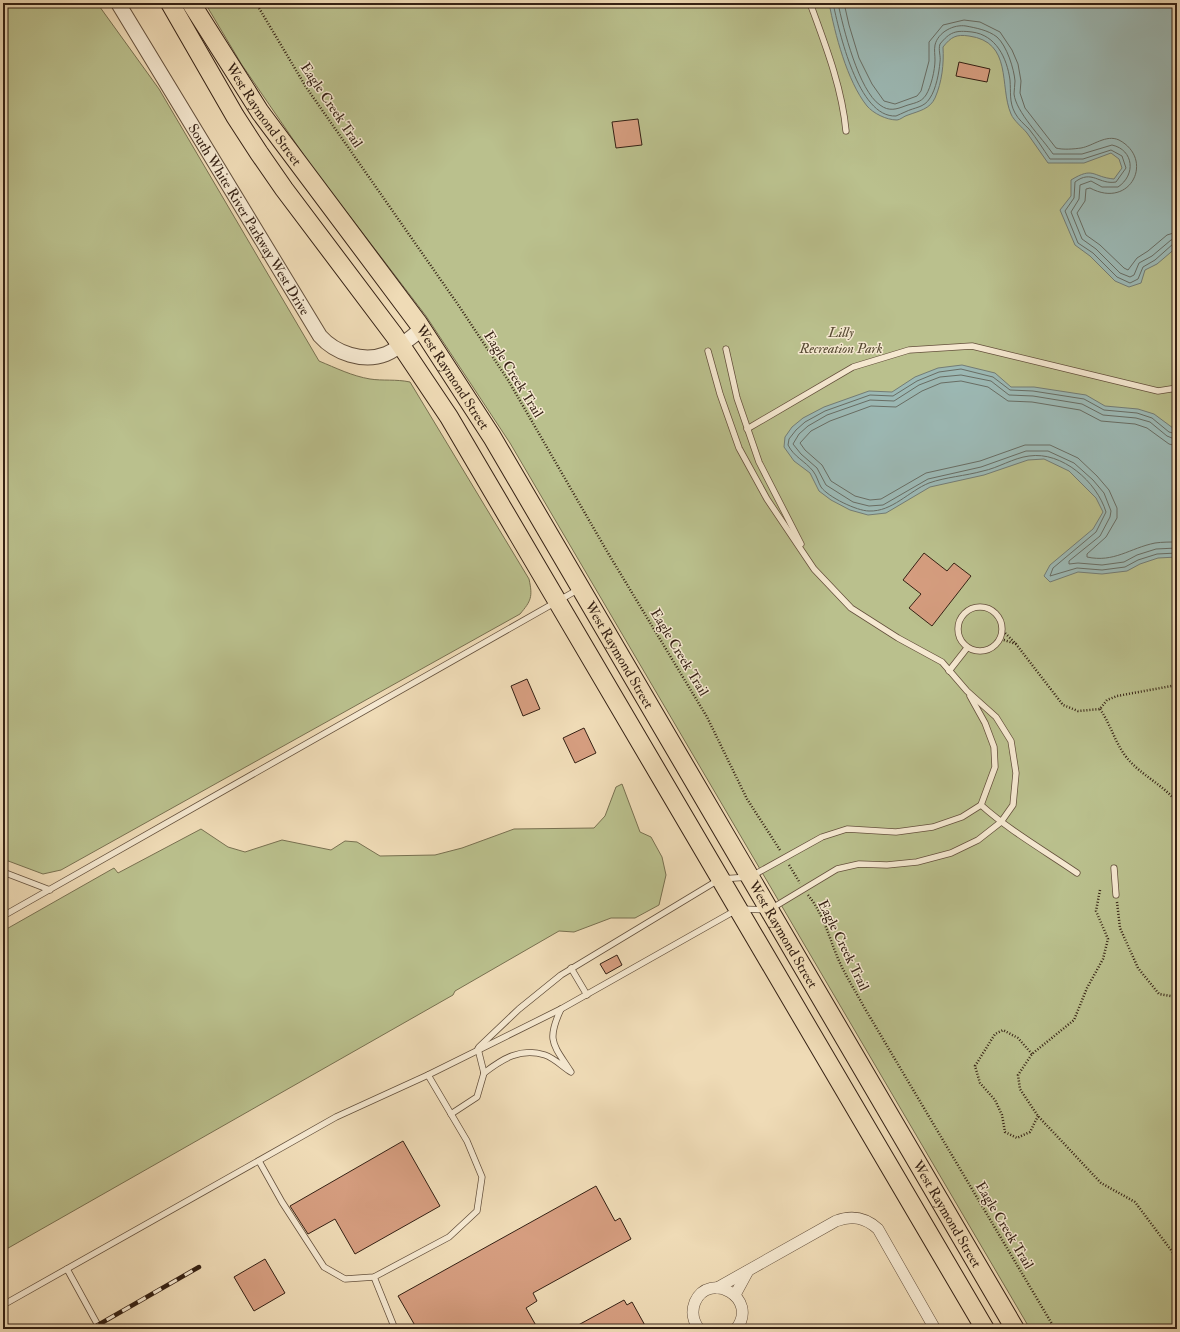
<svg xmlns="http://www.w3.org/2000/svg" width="1180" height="1332" viewBox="0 0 1180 1332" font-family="'IM FELL Double Pica',serif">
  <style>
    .green { fill: #bac08d; stroke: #787050 }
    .water { fill: #9cb9b5; stroke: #737c75 }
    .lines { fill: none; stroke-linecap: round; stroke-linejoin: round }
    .shore { stroke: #686d64; stroke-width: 1 }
    .building { fill: #d59d7f; stroke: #352114 }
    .service-casing { stroke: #64503c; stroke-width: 7 }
    .minor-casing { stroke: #64503c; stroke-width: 12 }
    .tertiary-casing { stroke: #64503c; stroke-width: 16 }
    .primary-casing { stroke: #352114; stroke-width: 20 }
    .path { stroke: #352114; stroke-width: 2.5; stroke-dasharray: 1 2; stroke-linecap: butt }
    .service { stroke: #f5e8d0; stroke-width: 5.5 }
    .minor { stroke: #f5e8d0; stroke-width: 11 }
    .tertiary { stroke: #f5e8d0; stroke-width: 14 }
    .primary { stroke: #efdbb6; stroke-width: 18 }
    .rail-casing { stroke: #352114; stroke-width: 4.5 }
    .rail { stroke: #f5e8d0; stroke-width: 3; stroke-dasharray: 9; stroke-linecap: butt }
    .labels { text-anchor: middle; stroke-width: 3; stroke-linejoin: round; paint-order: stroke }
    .street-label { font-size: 14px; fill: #352114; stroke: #f5e8d0 }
    .park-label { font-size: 14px; font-style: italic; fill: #564932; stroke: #f5e8d0 }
  </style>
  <rect width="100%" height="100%" fill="#efdbb6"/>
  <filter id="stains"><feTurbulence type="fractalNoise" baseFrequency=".005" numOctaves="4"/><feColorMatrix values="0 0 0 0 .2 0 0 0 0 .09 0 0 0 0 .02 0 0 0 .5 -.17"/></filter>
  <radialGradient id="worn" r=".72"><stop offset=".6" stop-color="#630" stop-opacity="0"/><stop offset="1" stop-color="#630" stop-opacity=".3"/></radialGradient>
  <g class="green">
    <path d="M 3,3 L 97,3 L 159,89 L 319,361 C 336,368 352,376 370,379 C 383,381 396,379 410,382 L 529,579 C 533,597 531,601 520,614 L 61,870 L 43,874 L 3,859 Z"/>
    <path d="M 205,3 L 1177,3 L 1177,1329 L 1030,1329 L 510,443 L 426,316 L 310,164 L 242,65 Z"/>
    <path d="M 622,784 L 640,832 L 651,837 L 662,857 L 666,875 L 659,905 L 635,918 L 611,918 L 574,932 L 559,931 L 455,991 L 453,995 L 3,1251 L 3,931 L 114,868 L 118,873 L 201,829 L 228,847 L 245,852 L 282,840 L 331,850 L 345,841 L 357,842 L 380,856 L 435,855 L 462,848 L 514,829 L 594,828 L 605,816 L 616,787 Z"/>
  </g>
  <g class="water">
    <path d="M 829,3 L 1177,3 L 1177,247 L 1157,264 L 1145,270 L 1141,283 L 1129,287 L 1115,281 L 1090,256 L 1075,245 L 1060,210 L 1071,196 L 1071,180 C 1094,166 1092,177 1114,179 L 1122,168 L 1119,159 L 1111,153 L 1084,163 L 1048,163 C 1041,153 1034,143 1027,133 C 1022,127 1014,121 1011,114 C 999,86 1013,42 969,36 C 956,34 951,37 943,47 C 944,64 942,82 935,98 C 930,109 919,111 908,115 C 904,116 900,120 897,120 C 886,120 873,113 867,106 C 847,81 835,34 829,3 Z"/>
    <path d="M 962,365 L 995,373 L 1011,387 L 1034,387 L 1086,395 L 1105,406 L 1138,409 L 1154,414 L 1177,431 L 1177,557 L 1158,558 L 1140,564 L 1127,571 L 1102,574 L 1078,572 L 1050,582 L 1044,576 L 1050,565 L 1093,529 L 1103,512 L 1096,498 L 1069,471 L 1044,459 L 1028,460 L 984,475 L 930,487 L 886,513 L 868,515 L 850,510 L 831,500 L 819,491 L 810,473 L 794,461 L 784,447 L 785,437 L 792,427 L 803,418 L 824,407 L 869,391 L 892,392 L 915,377 L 938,368 Z"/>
  </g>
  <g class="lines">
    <g class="shore">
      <path d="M 833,3 C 839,31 858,118 896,116 C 899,115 902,113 905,112 C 915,107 924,108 930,98 C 936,89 939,73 940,62 C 941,56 938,50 940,44 C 950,32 955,30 972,32 C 996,35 1007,58 1010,80 C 1011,92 1009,102 1015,113 C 1018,119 1024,124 1029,129 C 1037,139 1043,149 1050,159 L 1083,159 L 1111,150 L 1122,156 L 1126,168 L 1116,182 C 1099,185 1092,169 1075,182 L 1074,198 L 1065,211 L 1078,243 L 1093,253 L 1117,277 L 1130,283 L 1138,279 L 1143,267 L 1155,260 L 1173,244 L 1177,243"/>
      <path d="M 838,3 C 843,28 859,91 880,105 C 889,112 897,109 905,106 C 913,103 921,103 926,95 C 931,87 935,70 935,60 C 935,55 934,50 935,45 C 938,32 954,24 966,26 C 976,28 988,30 997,37 C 1007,46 1014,69 1015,81 C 1015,85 1014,90 1014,94 C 1016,112 1042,138 1053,154 L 1082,154 L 1112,145 C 1134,150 1136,175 1118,187 L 1102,187 L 1091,181 L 1080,185 L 1079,199 L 1071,212 L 1082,239 L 1096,249 L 1120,273 L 1130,277 L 1134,275 L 1139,263 L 1152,256 L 1171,240 L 1177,238"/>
      <path d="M 844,3 L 849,25 L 859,58 L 872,84 L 884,101 L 895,104 L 917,96 L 921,91 L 929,61 L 929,42 L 943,25 L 964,20 L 980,22 L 1000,32 L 1012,50 L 1018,64 L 1021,81 L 1020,93 L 1025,108 L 1056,148 C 1063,150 1074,149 1081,148 C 1093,146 1106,134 1119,140 C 1155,159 1131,210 1090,188 L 1086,189 L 1085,201 L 1077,213 L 1086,235 L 1100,245 L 1124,268 L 1128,270 L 1137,258 L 1148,251 L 1167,235 L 1177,232"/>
      <path d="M 1177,434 L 1169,432 L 1152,418 L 1137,413 L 1104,410 L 1084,399 L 1033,391 L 1010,390 L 993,377 L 961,369 L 939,372 L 917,381 L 893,396 L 870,395 L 825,411 L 805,422 L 796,430 L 789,439 L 788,445 C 794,457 805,461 813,471 C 817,476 818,482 821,487 C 828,497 857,511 869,511 C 892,512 909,491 929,483 C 946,477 965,476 983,471 C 998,468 1013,458 1029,456 C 1062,451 1097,482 1106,512 L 1096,532 L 1053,568 L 1050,576 L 1077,568 L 1102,570 L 1125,567 L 1138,560 L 1157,554 L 1177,553"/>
      <path d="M 1177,440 L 1167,436 L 1150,422 L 1136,418 L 1103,415 L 1082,404 L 1033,396 L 1009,395 L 991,381 L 961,375 L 940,377 L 919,385 L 894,401 L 870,400 L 827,415 L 808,426 L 799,434 L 793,444 L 801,454 L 817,468 L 826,485 L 853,502 L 869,506 L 883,505 L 928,479 L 981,467 L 1026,451 L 1048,451 L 1074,463 L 1093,480 L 1104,493 L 1111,511 L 1110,517 L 1100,536 L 1069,561 L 1069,564 L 1078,563 L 1102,565 L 1124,562 L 1137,555 L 1156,549 L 1177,548"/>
      <path d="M 1177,446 L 1169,444 L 1147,428 L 1135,424 L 1101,421 L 1080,410 L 1032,402 L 1008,401 L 988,387 L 961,381 L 941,383 L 922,391 L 896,407 L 871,406 L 830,421 L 811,431 L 800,443 L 805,450 L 822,465 L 831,481 L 855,496 L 870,500 L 881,499 L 926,473 L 980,461 L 1025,445 L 1050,445 L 1078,458 L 1097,476 L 1109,490 L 1117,508 L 1117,518 L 1106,537 L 1087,554 L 1087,557 C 1114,563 1130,548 1155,543 C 1162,542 1170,542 1177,542"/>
    </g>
  </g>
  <g class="building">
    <path d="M 959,62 L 990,69 L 987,82 L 956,76 Z"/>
    <path d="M 638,119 L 642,145 L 616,148 L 612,122 Z"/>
    <path d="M 924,553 L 947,571 L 954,563 L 971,576 L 932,626 L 909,608 L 921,594 L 903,580 Z"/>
    <path d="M 527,679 L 540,709 L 523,716 L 511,686 Z"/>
    <path d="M 584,728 L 596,753 L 575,763 L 563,738 Z"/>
    <path d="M 617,955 L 622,965 L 606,974 L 600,964 Z"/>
    <path d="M 403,1141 L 440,1206 L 355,1254 L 335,1219 L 308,1234 L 290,1206 Z"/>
    <path d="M 596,1186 L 615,1221 L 620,1218 L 631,1239 L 533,1293 L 537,1301 L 526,1308 L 538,1329 L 417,1329 L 398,1296 Z"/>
    <path d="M 265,1259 L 285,1293 L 254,1311 L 234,1277 Z"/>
    <path d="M 624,1300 L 627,1305 L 632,1302 L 647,1329 L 571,1329 Z"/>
  </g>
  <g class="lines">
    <g class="service-casing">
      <g id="service">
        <path d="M 810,3 C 825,44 842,87 846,131"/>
        <path d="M 726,349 L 737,398 L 759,462 L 801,544"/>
        <path d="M 747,429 L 853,367 L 909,350 L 972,346 L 1158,391 L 1177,388"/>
        <circle cx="980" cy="629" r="22"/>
        <path d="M 949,671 L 967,648"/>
        <path d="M 981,805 C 1010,831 1045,851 1077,873"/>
        <path d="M 1114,868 L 1116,895"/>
        <path d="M 3,872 L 50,890"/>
        <path d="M 3,916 L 579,589"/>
        <path d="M 571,968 L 587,995"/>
        <path d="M 479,1047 L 519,1009 L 561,975 L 720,879 L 750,877 L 822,837 L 847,829 L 896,832 L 933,827 L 962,817 L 981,805 L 995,767 L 994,747 L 985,723 L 970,696"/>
        <path d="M 484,1073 C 502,1059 521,1047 545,1055 C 554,1058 563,1067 571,1072 C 553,1044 546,1041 561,1009"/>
        <path d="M 451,1114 L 477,1097 L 484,1073 L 478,1049"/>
        <path d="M 259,1161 L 282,1202 L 324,1267 L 345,1279 L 374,1277 L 449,1237 L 477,1211 L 482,1177 L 467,1141 L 428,1075"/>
        <path d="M 67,1269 L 100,1329"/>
        <path d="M 374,1277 L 395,1329"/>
        <path d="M 3,1305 L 336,1117 L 428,1075 L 561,1009 L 738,909 L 769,910 L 837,869 L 859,864 L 887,865 L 917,862 L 951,853 L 978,840 L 1001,822 L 1013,805 L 1016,773 L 1011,741 L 996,717 L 967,691 L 942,662 L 898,638 L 851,608 L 814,569 L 767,499 L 739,448 L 720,394 L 708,351"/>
      </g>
    </g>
    <g class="minor-casing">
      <g id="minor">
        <path d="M 717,1288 L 836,1221 C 852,1215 865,1217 878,1229 L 935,1329"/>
        <path d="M 735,1295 L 748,1271"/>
        <path d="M 699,1329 C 693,1321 691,1312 695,1302 C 709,1270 760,1298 736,1329"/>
      </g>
    </g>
    <g class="tertiary-casing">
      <g id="tertiary">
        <path id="s1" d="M 118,3 L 320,336 C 335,353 363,363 386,354 C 398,349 411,337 422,329"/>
      </g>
    </g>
    <g class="primary-casing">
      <g id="primary">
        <path d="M 170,3 L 235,116 L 259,153 L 284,189 L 394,335 L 449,417 L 985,1329"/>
        <path id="s2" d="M 191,3 L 260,112 L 418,323 L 492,437 L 1015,1329"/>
      </g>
    </g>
    <g class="path">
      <path d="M 256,3 L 306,87 L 459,306 L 508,380 L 608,553 L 707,717 L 747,799 L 780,850"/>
      <path d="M 1003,631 L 1016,644 L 1063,705 L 1078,711 L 1100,709 L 1107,700 L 1117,696 L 1177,685"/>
      <path d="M 1001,639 L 1016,644"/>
      <path d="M 1100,709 C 1111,725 1115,743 1127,758 C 1141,775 1163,785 1177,802"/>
      <path d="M 789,865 L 800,883"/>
      <path d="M 1100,890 L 1096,911 L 1108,939 L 1103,959 L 1087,988 L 1074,1020 L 1032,1054 L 1018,1075 L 1020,1089 L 1038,1116 L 1101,1183 L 1135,1202 L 1177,1258"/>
      <path d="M 808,895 C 825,916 829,939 840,963 C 847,978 856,992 864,1007 L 1055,1329"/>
      <path d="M 1117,902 L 1120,928 L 1138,968 L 1159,994 L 1177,997"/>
      <path d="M 1032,1054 L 1018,1038 L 1003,1030 L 995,1034 L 975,1066 L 980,1083 L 995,1100 L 1002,1115 L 1005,1132 L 1017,1138 L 1030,1132 L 1038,1116"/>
    </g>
    <use href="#service" class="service"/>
    <use href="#minor" class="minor"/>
    <use href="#tertiary" class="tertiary"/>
    <use href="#primary" class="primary"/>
    <g class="rail-casing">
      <path id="rail" d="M 91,1329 L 199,1267"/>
    </g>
    <use href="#rail" class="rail"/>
  </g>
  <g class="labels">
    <g class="street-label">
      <text transform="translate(332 105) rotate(56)" y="5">Eagle Creek Trail</text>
      <text dy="5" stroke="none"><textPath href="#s2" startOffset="133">West Raymond Street</textPath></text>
      <text dy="5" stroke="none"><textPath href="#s1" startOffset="253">South White River Parkway West Drive</textPath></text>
      <text transform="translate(514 374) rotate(58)" y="5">Eagle Creek Trail</text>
      <text dy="5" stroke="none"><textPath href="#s2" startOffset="457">West Raymond Street</textPath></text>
      <text transform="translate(680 652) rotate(59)" y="5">Eagle Creek Trail</text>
      <text dy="5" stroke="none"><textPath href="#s2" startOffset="781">West Raymond Street</textPath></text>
      <text dy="5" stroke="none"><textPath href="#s2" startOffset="1105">West Raymond Street</textPath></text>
      <text transform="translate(844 945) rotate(64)" y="5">Eagle Creek Trail</text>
      <text dy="5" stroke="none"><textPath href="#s2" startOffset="1429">West Raymond Street</textPath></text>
      <text transform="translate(1005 1225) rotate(59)" y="5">Eagle Creek Trail</text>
    </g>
    <g class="park-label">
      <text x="841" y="337">Lilly<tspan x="841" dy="16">Recreation Park</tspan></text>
    </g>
  </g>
  <rect width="1180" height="1332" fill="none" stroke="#efdbb6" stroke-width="16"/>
  <rect x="4" y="4" width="1172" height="1324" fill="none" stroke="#352114" stroke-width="2"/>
  <rect x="8" y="8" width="1164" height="1316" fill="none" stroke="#352114"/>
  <rect width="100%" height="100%" filter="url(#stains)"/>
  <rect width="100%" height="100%" fill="url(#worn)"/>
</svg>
